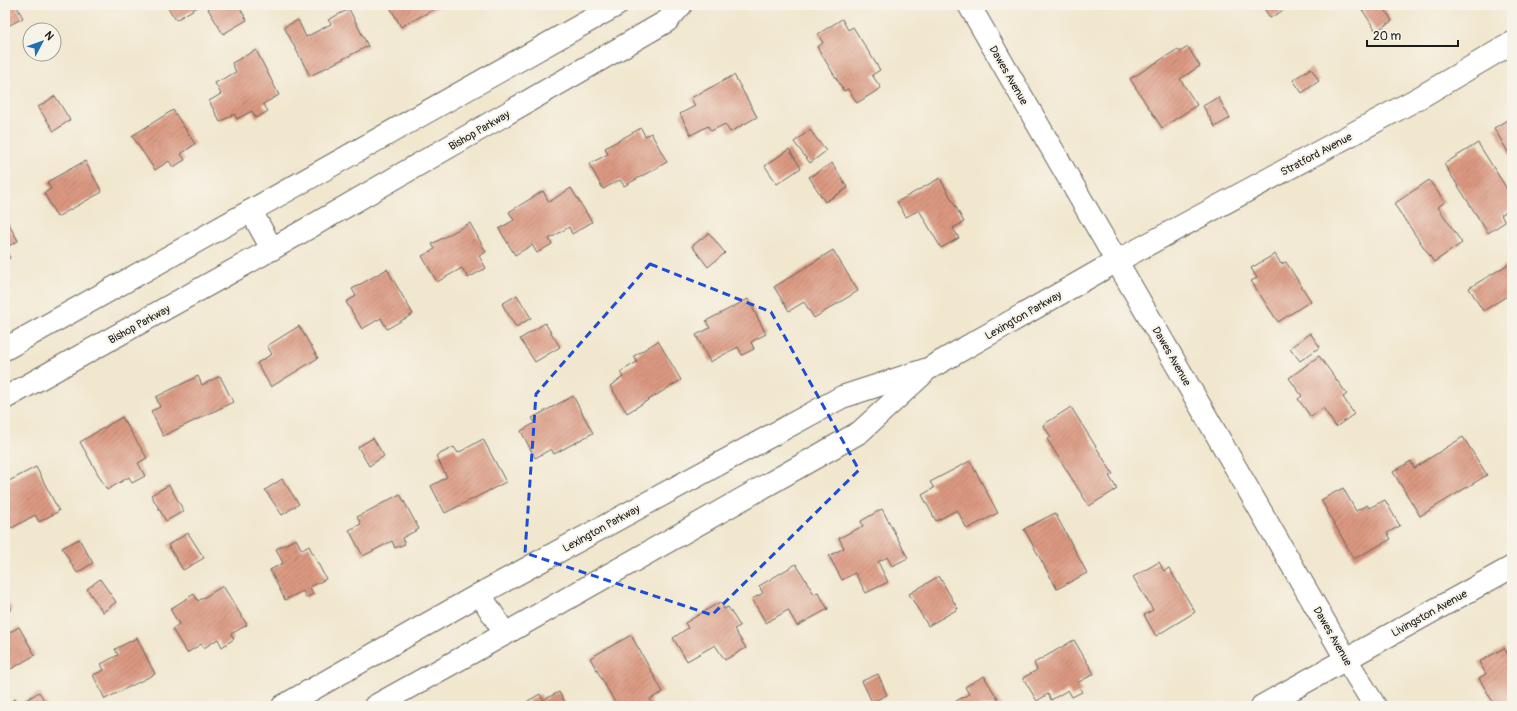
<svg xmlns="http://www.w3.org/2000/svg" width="1517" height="711" viewBox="0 0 1517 711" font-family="Pangolin,sans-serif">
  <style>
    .building { fill: url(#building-hatch) }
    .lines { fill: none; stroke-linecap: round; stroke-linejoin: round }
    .minor-casing { stroke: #67635b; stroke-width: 24 }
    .minor { stroke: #fff; stroke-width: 22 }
    .marked { fill: none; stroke: #1d4ed8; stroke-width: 3; stroke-dasharray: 8 5; stroke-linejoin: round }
    .labels { text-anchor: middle; stroke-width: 4; stroke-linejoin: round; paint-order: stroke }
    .street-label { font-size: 11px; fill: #1c1c1c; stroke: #f7f3e8 }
  </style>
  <defs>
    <pattern id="building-hatch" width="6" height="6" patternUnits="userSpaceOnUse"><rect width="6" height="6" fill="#db9981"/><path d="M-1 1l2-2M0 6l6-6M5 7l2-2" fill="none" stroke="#b17c69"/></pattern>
  </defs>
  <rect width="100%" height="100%" fill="#f7f3e8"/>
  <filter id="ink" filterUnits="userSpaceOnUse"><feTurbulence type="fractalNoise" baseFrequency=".025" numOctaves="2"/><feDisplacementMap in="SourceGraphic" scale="8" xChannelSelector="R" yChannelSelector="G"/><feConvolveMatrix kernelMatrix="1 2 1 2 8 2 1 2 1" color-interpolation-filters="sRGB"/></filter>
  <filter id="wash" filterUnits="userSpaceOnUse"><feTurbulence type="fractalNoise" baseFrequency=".012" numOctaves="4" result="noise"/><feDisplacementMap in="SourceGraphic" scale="16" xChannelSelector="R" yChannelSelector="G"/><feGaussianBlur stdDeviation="0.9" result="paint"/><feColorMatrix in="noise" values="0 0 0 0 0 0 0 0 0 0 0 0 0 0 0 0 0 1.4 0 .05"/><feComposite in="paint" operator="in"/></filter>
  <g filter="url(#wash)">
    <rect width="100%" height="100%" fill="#f1e7cf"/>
    <g id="blocks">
      <g class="building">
        <path d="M 5,5 L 16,5 L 23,18 L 8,26 L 5,20 Z"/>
        <path d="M 166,5 L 201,5 L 176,20 Z"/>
        <path d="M 214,5 L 238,5 L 247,20 L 223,34 L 208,9 Z"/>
        <path d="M 389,5 L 442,5 L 401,27 Z"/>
        <path d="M 1262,5 L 1292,5 L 1270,18 Z"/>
        <path d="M 1359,5 L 1387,5 L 1384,7 L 1392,21 L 1376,31 Z"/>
        <path d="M 349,9 L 368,46 L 310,76 L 284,27 L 298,20 L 306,37 L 331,24 L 328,20 Z"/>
        <path d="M 842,19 L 848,30 L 853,27 L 880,70 L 872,75 L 881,88 L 857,103 L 848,89 L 844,91 L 817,47 L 823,43 L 818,34 Z"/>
        <path d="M 1188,47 L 1200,66 L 1180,79 L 1197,105 L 1162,128 L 1130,79 L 1178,49 L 1180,52 Z"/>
        <path d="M 256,50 L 279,95 L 263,104 L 268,111 L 256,118 L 252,111 L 237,119 L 234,114 L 220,122 L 209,101 L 221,94 L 215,83 L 236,72 L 232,63 Z"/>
        <path d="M 1311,68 L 1319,81 L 1302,93 L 1293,80 Z"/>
        <path d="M 734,75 L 757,117 L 730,132 L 725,124 L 711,131 L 708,126 L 691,135 L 680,114 L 695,106 L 691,98 Z"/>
        <path d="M 55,96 L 70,120 L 54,131 L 38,107 Z"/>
        <path d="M 1218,97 L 1230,118 L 1215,127 L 1203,106 Z"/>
        <path d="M 173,110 L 195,144 L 181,154 L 185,160 L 173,167 L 169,161 L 155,170 L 132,136 Z"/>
        <path d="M 1512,117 L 1512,159 L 1494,128 Z"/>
        <path d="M 641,128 L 645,136 L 651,133 L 667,162 L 624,186 L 620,180 L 603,189 L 589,164 L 608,154 L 605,148 Z"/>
        <path d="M 810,130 L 826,151 L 810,163 L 794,142 Z"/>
        <path d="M 1478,143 L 1512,197 L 1512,208 L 1501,215 L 1505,222 L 1488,233 L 1444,164 Z"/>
        <path d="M 789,149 L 801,168 L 777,184 L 765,166 Z"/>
        <path d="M 85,161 L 102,192 L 57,217 L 44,193 L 51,189 L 47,182 Z"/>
        <path d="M 832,163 L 848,188 L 825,202 L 809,177 Z"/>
        <path d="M 940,178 L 964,222 L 953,228 L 959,238 L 941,248 L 919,210 L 906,217 L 897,202 Z"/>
        <path d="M 1429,180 L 1445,202 L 1438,207 L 1462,243 L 1434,262 L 1394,204 Z"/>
        <path d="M 571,188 L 592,222 L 572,234 L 569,227 L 549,239 L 552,244 L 537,253 L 532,245 L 515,255 L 499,229 L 514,220 L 509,212 L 543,191 L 549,202 Z"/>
        <path d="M 5,217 L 18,241 L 5,248 L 10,258 L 5,261 Z"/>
        <path d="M 470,223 L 486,252 L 479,256 L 486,268 L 468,278 L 462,268 L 437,282 L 422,256 L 435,249 L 432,244 Z"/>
        <path d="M 709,233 L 725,253 L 708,267 L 692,246 Z"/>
        <path d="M 833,250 L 858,291 L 814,318 L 804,302 L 789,311 L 774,287 Z"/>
        <path d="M 1275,254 L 1281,264 L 1286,262 L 1311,301 L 1278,322 L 1251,281 L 1257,278 L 1251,268 Z"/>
        <path d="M 1512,262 L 1512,293 L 1483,311 L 1469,288 Z"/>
        <path d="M 387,269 L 413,314 L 387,329 L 381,318 L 362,329 L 346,302 L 356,296 L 352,289 Z"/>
        <path d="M 517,295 L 531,318 L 516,327 L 502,304 Z"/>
        <path d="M 748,299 L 766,334 L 751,342 L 754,349 L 742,355 L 738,347 L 710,362 L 696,335 L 710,328 L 706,321 Z"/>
        <path d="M 545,323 L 560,347 L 535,362 L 520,339 Z"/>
        <path d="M 299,326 L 318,358 L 271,387 L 257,363 L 272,354 L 267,346 Z"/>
        <path d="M 1310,333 L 1320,347 L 1300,361 L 1290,348 Z"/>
        <path d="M 658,341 L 681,380 L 627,413 L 610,386 L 623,377 L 620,372 L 637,362 L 634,356 Z"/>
        <path d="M 1319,356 L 1347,394 L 1343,397 L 1354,414 L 1336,427 L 1323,408 L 1311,417 L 1298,399 L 1302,396 L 1289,378 Z"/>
        <path d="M 198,376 L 202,385 L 220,376 L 233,402 L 163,436 L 151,411 L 160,407 L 156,397 Z"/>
        <path d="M 573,396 L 593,433 L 554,454 L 551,449 L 535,458 L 521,431 L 535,423 L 532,418 Z"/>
        <path d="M 1071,407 L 1113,474 L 1109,476 L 1117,489 L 1089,506 L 1047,439 L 1051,437 L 1043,425 Z"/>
        <path d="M 122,417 L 147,458 L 138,463 L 145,476 L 132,483 L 129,477 L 107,490 L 80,442 Z"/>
        <path d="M 1463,437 L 1487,475 L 1420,516 L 1393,472 L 1411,461 L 1414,468 Z"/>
        <path d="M 373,438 L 384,456 L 369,466 L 358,447 Z"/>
        <path d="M 483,439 L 506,482 L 445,513 L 431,486 L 447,477 L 436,456 L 454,447 L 458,453 Z"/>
        <path d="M 970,461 L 998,513 L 967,529 L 957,510 L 936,521 L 922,495 L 934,488 L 930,482 Z"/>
        <path d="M 36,467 L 59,511 L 39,522 L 35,515 L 12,528 L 9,523 L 5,525 L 5,483 Z"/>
        <path d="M 282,479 L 299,504 L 282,515 L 265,490 Z"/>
        <path d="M 169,485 L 184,511 L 166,521 L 151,495 Z"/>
        <path d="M 1343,488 L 1356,511 L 1367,505 L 1369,508 L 1385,500 L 1400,526 L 1387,533 L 1391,539 L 1354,559 L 1321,500 Z"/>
        <path d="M 400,494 L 419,529 L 402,538 L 405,544 L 395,548 L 392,541 L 363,556 L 349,530 L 361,524 L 357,517 Z"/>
        <path d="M 882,509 L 908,558 L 892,566 L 887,557 L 878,562 L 888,582 L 866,593 L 855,573 L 842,580 L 829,556 L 844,548 L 839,538 L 863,526 L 861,521 Z"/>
        <path d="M 1055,513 L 1087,573 L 1057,589 L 1024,529 Z"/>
        <path d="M 188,533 L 204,558 L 183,570 L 168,545 Z"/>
        <path d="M 79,539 L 93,563 L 77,573 L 62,548 Z"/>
        <path d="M 296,539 L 302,550 L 309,546 L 326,579 L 310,587 L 313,594 L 306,598 L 303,591 L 285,600 L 270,570 L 283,563 L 276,549 Z"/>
        <path d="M 1159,562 L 1164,571 L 1169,568 L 1195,612 L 1156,636 L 1144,615 L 1153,610 L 1133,577 Z"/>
        <path d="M 796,564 L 814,594 L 818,592 L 828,609 L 797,626 L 788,610 L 766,623 L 752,599 L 763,593 L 759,586 Z"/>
        <path d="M 939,576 L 958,609 L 928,626 L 909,594 Z"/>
        <path d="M 100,579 L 116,602 L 103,612 L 87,589 Z"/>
        <path d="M 223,586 L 247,625 L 231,634 L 234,639 L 222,647 L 218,639 L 204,648 L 201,644 L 187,653 L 172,629 L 179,624 L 170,609 L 194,594 L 198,601 Z"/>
        <path d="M 5,598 L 12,609 L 5,613 Z"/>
        <path d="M 720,602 L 724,609 L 728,607 L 740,626 L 734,629 L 746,648 L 725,660 L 715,645 L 687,661 L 673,638 L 688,628 L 685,623 Z"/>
        <path d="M 19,627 L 35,655 L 11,669 L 5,658 L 5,635 Z"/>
        <path d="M 631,635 L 663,692 L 650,699 L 653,706 L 617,706 L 590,658 Z"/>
        <path d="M 137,638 L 155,674 L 105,699 L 93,675 L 104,670 L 101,664 L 118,655 L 115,649 Z"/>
        <path d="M 1074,640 L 1094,674 L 1077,683 L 1082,692 L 1072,697 L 1068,690 L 1051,700 L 1048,694 L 1037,701 L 1023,678 L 1037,670 L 1034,663 Z"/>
        <path d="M 1504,648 L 1510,658 L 1512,657 L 1512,706 L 1495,706 L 1479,678 L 1486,674 L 1479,662 Z"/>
        <path d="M 878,674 L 887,695 L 872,702 L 862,681 Z"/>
        <path d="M 984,676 L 1002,706 L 959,706 L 956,701 L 969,694 L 965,687 Z"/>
        <path d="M 39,692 L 48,706 L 5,706 L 15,699 L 18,705 Z"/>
        <path d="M 559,692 L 567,706 L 531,706 L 528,701 L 540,694 L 543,700 Z"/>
      </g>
    </g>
  </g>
  <g filter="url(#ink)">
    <use href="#blocks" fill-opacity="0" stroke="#67635b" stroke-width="1"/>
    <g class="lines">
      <g class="minor-casing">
        <g id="minor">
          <path d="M 969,5 L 1346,659 L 1375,706"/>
          <path d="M 251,211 L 272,249"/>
          <path d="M 5,349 L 617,5"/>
          <path d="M 5,398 L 272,249 L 667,21 L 681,5"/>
          <path d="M 480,594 L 505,634"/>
          <path d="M 283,706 L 480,594 L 842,397 L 928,369 L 1117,261 L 1417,99 L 1512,43"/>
          <path d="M 375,706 L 505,634 L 860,432 L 923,374"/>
          <path d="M 1262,706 L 1512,567"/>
        </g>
      </g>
      <use href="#minor" class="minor"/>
    </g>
  </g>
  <path class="marked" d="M 650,264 L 771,312 L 859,470 L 712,615 L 525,553 L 536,394 Z"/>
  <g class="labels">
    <g class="street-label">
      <text transform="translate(1009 75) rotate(60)" y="4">Dawes Avenue</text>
      <text transform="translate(479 130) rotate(-30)" y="4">Bishop Parkway</text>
      <text transform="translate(1316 154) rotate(-28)" y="4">Stratford Avenue</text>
      <text transform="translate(1023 315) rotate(-30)" y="4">Lexington Parkway</text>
      <text transform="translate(139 324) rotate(-29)" y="4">Bishop Parkway</text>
      <text transform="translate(1172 356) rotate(60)" y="4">Dawes Avenue</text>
      <text transform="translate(601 528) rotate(-29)" y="4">Lexington Parkway</text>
      <text transform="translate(1429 613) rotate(-29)" y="4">Livingston Avenue</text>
      <text transform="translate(1333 636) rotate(60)" y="4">Dawes Avenue</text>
    </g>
  </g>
  <rect width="1517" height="711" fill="none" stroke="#f7f3e8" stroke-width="20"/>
  <g transform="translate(42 42) rotate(49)"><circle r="19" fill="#f7f3e8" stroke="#9f9d96"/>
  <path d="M0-3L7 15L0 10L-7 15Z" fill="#1f6fb2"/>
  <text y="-6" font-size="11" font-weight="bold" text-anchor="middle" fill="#1c1c1c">N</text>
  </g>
  <path d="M1367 40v6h91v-6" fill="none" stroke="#1c1c1c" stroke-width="2"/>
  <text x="1373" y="40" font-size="12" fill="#1c1c1c" stroke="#f7f3e8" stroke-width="3" paint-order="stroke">20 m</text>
</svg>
